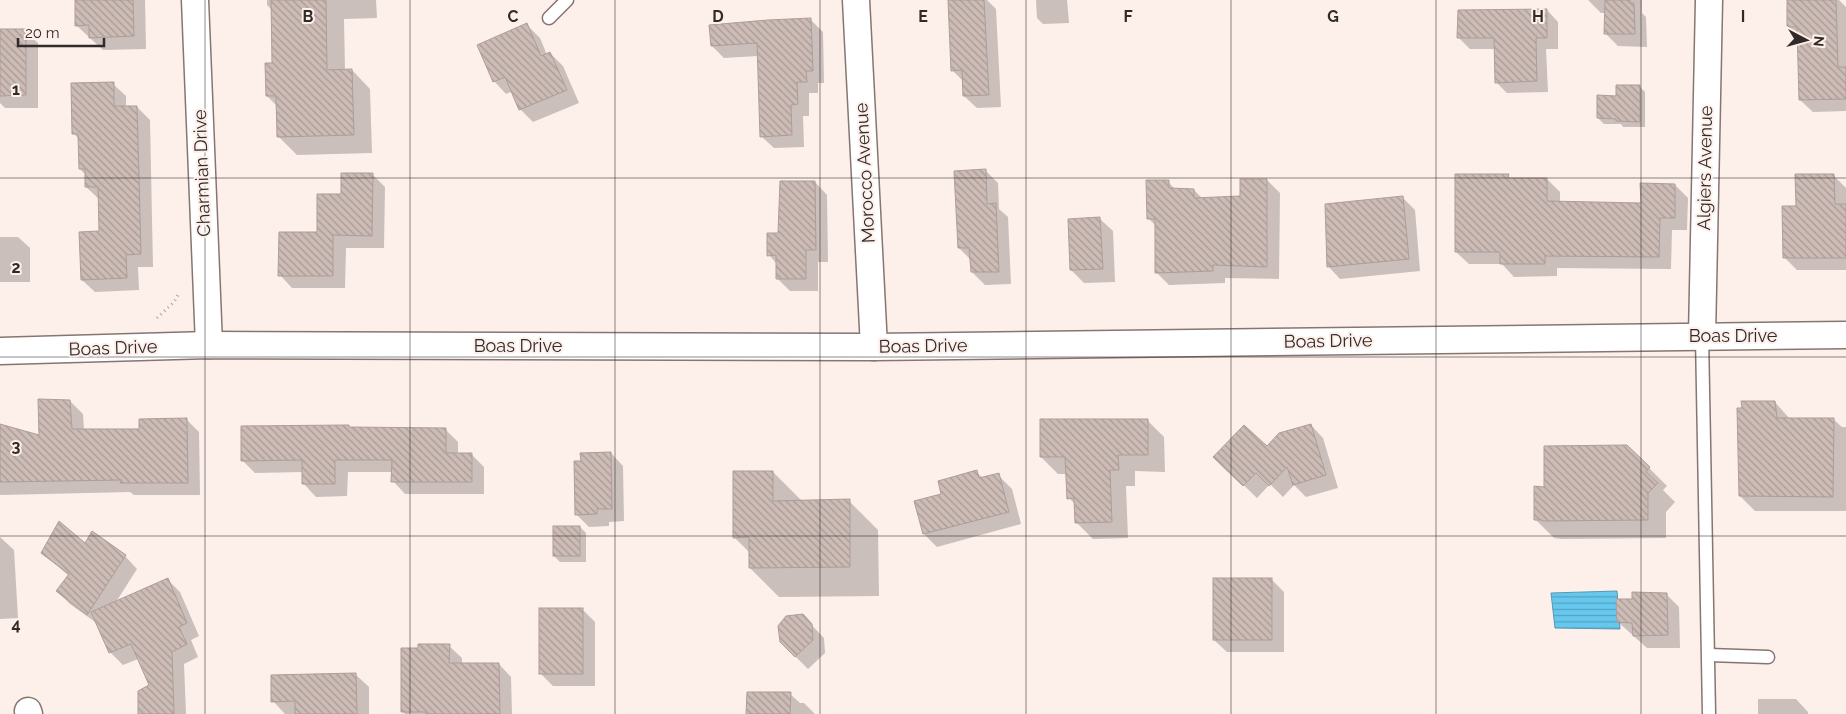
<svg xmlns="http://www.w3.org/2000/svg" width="1846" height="714" viewBox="0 0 1846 714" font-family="Raleway,sans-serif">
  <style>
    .water { fill: url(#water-rules); stroke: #5699b3 }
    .shadow { fill: #0003 }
    .building { fill: url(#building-back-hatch); stroke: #ae9d98 }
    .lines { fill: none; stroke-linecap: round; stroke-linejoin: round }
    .service-casing { stroke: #857670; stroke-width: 15 }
    .minor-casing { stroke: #857670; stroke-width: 29 }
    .path { stroke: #afa4a0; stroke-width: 3; stroke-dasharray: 1 4; stroke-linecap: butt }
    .service { stroke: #fff; stroke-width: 12 }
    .minor { stroke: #fff; stroke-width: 26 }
    .grid { fill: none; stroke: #302a28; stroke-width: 1; stroke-opacity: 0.55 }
    .labels { text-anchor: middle; stroke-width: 4; stroke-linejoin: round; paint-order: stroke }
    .street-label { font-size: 18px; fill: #302a28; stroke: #fdefea }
    .grid-label { font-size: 16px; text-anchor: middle; font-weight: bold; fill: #302a28; stroke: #fdefea; stroke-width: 4; stroke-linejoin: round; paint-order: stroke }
  </style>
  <defs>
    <pattern id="water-rules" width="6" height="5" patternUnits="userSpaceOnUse" patternTransform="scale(1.25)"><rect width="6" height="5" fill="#66c8ee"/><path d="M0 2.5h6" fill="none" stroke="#54a3c1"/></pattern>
    <pattern id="building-back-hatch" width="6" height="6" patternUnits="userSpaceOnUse" patternTransform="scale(1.25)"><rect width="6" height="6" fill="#cdbcb6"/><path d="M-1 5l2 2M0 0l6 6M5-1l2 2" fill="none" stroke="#a79994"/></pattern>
  </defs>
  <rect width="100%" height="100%" fill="#fdefea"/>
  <path class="water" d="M 1617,591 L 1620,629 L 1555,628 L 1551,593 Z"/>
  <g class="shadow">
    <path d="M 76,0 L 145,0 L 146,49 L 103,50 L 76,25 Z"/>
    <path d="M 267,0 L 376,0 L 377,18 L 344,19 L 345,70 L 352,70 L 370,89 L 372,153 L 297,155 L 278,136 L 278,107 L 267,96 L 273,64 L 272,10 L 267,5 Z"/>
    <path d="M 949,0 L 987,0 L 996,9 L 1001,107 L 977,108 L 964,96 L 964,82 L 952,70 Z"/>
    <path d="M 1036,0 L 1067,0 L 1069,23 L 1043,24 L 1037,18 Z"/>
    <path d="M 1588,0 L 1642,0 L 1642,13 L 1646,17 L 1647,47 L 1618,46 L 1606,34 L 1606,13 L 1601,13 Z"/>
    <path d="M 1788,0 L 1839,0 L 1846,7 L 1846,111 L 1813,112 L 1800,100 L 1798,36 L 1789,27 Z"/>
    <path d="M 1547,10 L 1558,22 L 1558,49 L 1546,49 L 1548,92 L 1507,93 L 1496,82 L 1495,49 L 1470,49 L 1459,38 Z"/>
    <path d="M 811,20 L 823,32 L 824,83 L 818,83 L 818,93 L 809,93 L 809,116 L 803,116 L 804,147 L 774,148 L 761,136 L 758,56 L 724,58 L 712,46 Z"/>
    <path d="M 527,25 L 540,38 L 547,55 L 550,53 L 563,66 L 579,103 L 533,122 L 520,109 L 513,91 L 506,94 L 494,81 Z"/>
    <path d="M 0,31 L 25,31 L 38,43 L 38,108 L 5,108 L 0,103 Z"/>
    <path d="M 113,84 L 126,96 L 126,107 L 137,107 L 150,120 L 153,267 L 138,267 L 139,290 L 95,292 L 82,280 L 101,232 L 100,200 L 86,187 L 86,175 L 80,169 L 79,139 L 74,134 Z"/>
    <path d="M 1639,86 L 1645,92 L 1645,127 L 1623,127 L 1621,124 L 1604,124 L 1598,118 L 1618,97 Z"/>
    <path d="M 985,170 L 998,183 L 999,209 L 1008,217 L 1011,284 L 985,285 L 972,272 L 971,260 L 959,248 Z"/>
    <path d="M 372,174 L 385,187 L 384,248 L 346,248 L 345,288 L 292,288 L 280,275 L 319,234 L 342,196 Z"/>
    <path d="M 1833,175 L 1846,188 L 1846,270 L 1797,270 L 1784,257 L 1797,207 Z"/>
    <path d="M 1508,176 L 1511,179 L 1547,179 L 1560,192 L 1560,203 L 1642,204 L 1675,185 L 1688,198 L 1687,230 L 1672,230 L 1671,269 L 1557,268 L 1557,276 L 1514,277 L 1502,264 L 1469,264 L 1456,252 Z"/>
    <path d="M 1267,180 L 1280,193 L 1279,279 L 1225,278 L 1225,283 L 1169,285 L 1156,272 L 1156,226 L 1148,218 L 1168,182 L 1176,190 L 1194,190 L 1203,199 L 1241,197 Z"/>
    <path d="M 815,182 L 827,195 L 828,262 L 818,262 L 818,291 L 790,291 L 777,278 L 777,264 L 769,255 L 780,234 Z"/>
    <path d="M 1402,197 L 1415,210 L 1420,271 L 1340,279 L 1328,266 Z"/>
    <path d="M 1100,219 L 1113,231 L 1115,282 L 1084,283 L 1071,270 Z"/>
    <path d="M 0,237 L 18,237 L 30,248 L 30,282 L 0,282 Z"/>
    <path d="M 70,401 L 83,414 L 84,430 L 140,430 L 187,420 L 199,432 L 200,495 L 134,495 L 130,492 L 0,495 L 0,425 L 40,437 Z"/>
    <path d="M 1775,402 L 1790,419 L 1833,419 L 1842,427 L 1846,427 L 1846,511 L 1755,511 L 1740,496 Z"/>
    <path d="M 1147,420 L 1164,437 L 1165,472 L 1135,471 L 1135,486 L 1126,486 L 1128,538 L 1093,539 L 1076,522 L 1076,505 L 1069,498 L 1067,474 L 1058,474 L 1041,457 Z"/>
    <path d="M 1311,425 L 1323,438 L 1338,488 L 1306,497 L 1294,485 L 1283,497 L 1270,484 L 1257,498 L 1227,469 Z"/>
    <path d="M 349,426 L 350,428 L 445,429 L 458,442 L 458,454 L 472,455 L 484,467 L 484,494 L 405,494 L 393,481 L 393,472 L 348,472 L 347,496 L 316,497 L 304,484 L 303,472 L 255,473 L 242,460 Z"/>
    <path d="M 611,453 L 623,466 L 624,521 L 609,522 L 609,526 L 589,527 L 576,514 L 582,462 Z"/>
    <path d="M 1649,468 L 1667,486 L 1663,490 L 1675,502 L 1666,512 L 1666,538 L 1561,539 L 1554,538 L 1535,519 Z"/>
    <path d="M 773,472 L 802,501 L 849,501 L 878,530 L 879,596 L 779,597 L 750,568 L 750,553 L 734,537 Z"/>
    <path d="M 976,472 L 983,478 L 999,476 L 1012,489 L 1021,524 L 937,547 L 924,534 L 916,502 L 942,495 Z"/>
    <path d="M 580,527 L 586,533 L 586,562 L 560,562 L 554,556 Z"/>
    <path d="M 0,537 L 14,550 L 18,618 L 0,619 Z"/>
    <path d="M 86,545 L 125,556 L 137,569 L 116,602 L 167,579 L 180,592 L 199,636 L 191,640 L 198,657 L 184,664 L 186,714 L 140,714 L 151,686 L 138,659 L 123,665 L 111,653 L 98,624 L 70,604 L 57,591 L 69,576 L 42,553 Z"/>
    <path d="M 1271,579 L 1284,592 L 1284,652 L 1227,652 L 1214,640 Z"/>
    <path d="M 1667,595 L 1679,607 L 1680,648 L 1647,648 L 1618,622 L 1633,600 Z"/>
    <path d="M 583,610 L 595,622 L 595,686 L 553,686 L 540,673 Z"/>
    <path d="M 802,615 L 824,638 L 825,653 L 808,669 L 781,642 Z"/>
    <path d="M 449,646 L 462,658 L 462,664 L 499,664 L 511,677 L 512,714 L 405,714 L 403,712 Z"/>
    <path d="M 356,675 L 369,687 L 369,714 L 285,714 L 273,701 Z"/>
    <path d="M 790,694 L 800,703 L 804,703 L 815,714 L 748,714 Z"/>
    <path d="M 1758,699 L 1796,699 L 1808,712 L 1808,714 L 1758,714 Z"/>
  </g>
  <g class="building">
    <path d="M 75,0 L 133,0 L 134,36 L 89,38 L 89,25 L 75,26 Z"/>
    <path d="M 271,0 L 326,0 L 327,70 L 352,69 L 354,135 L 277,137 L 276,96 L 266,96 L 265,63 L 272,63 Z"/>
    <path d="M 948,0 L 984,0 L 989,95 L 963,96 L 962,70 L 951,71 Z"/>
    <path d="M 1605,0 L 1630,0 L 1630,3 L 1634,3 L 1635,34 L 1604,34 Z"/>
    <path d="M 1787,0 L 1836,0 L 1838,67 L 1846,67 L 1846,99 L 1799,100 L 1797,27 L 1787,27 Z"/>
    <path d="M 1547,9 L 1547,38 L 1536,38 L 1537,81 L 1495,83 L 1494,38 L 1457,38 L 1458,10 Z"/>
    <path d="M 811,18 L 813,71 L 806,71 L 807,82 L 797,82 L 798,104 L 791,105 L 792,135 L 760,137 L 757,43 L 711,46 L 709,25 L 768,20 Z"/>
    <path d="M 527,23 L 541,56 L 550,52 L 567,90 L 519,110 L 505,77 L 493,82 L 477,45 Z"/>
    <path d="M 0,29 L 26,29 L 26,95 L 0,96 Z"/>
    <path d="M 114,82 L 114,106 L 137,106 L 141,254 L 126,255 L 127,278 L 81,280 L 79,232 L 99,231 L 98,187 L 85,187 L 85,169 L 79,169 L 78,134 L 72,134 L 71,83 Z"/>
    <path d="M 1616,85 L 1640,85 L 1640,122 L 1616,121 L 1616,119 L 1597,118 L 1597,95 L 1616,96 Z"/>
    <path d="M 986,169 L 987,204 L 996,203 L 999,272 L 971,272 L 969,248 L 958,248 L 954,171 Z"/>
    <path d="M 341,173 L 373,173 L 372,236 L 333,235 L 333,276 L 278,276 L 279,232 L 317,232 L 317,194 L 341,194 Z"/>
    <path d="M 1455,174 L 1509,174 L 1508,178 L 1547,178 L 1547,201 L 1641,203 L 1640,183 L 1675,184 L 1675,218 L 1660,218 L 1659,257 L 1545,256 L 1545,264 L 1500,264 L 1500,252 L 1455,252 Z"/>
    <path d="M 1795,174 L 1834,174 L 1835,204 L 1846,204 L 1846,258 L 1783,258 L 1782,206 L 1796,206 Z"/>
    <path d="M 1240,179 L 1267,179 L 1267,267 L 1213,265 L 1213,271 L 1155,273 L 1155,219 L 1147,219 L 1146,180 L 1169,180 L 1169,188 L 1194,189 L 1194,198 L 1240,196 Z"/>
    <path d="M 780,181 L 815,181 L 816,250 L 806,250 L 806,279 L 776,279 L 776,255 L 767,256 L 767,233 L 778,233 Z"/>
    <path d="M 1403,196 L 1409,259 L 1327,267 L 1325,204 Z"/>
    <path d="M 1100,217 L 1103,269 L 1070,270 L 1068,219 Z"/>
    <path d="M 38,399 L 70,400 L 72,429 L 139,429 L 139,419 L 187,418 L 188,483 L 120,483 L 122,480 L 0,482 L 0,424 L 39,435 Z"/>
    <path d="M 1741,401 L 1775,401 L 1777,418 L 1834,418 L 1833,497 L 1739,496 L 1737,408 L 1742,408 Z"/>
    <path d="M 1040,419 L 1148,419 L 1148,455 L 1118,455 L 1119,470 L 1110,470 L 1112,522 L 1075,523 L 1074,498 L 1067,499 L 1065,457 L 1040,457 Z"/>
    <path d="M 1311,424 L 1326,475 L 1293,485 L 1287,467 L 1269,486 L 1256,473 L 1243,486 L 1213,457 L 1244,425 L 1267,446 L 1279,433 Z"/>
    <path d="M 349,425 L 349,427 L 446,428 L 446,453 L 472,453 L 472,482 L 391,482 L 392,460 L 335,460 L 335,484 L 302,484 L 302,460 L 241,461 L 241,426 Z"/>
    <path d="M 1627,445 L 1650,467 L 1646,472 L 1658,483 L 1648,493 L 1648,520 L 1542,521 L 1542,520 L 1534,520 L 1534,486 L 1544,487 L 1544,446 Z"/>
    <path d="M 611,452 L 612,509 L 597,509 L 597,514 L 575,515 L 574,461 L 581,461 L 580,453 Z"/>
    <path d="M 977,470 L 979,478 L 999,473 L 1009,512 L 923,534 L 914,501 L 941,494 L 938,481 Z"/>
    <path d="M 733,471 L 773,471 L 773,501 L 850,499 L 850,567 L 749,568 L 749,537 L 733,538 Z"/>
    <path d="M 59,521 L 85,543 L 92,531 L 126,555 L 87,615 L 56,591 L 69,574 L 41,553 Z"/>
    <rect x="553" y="526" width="27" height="30"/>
    <path d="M 168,578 L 187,623 L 179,627 L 187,644 L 172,652 L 174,714 L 138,714 L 138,691 L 149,685 L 131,644 L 109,653 L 91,612 Z"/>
    <rect x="1213" y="578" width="59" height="62"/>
    <path d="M 1632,592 L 1667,593 L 1668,635 L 1633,636 L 1632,623 L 1617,622 L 1616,599 L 1632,599 Z"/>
    <rect x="539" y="608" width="44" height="66"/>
    <path d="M 803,614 L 812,624 L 813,640 L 795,657 L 780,642 L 778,626 L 786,616 Z"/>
    <path d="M 418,644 L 450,644 L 449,663 L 499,663 L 500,714 L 426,714 L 426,712 L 401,712 L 401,648 L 418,648 Z"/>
    <path d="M 356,673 L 357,714 L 295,714 L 295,701 L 271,702 L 271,675 Z"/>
    <path d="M 747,692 L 791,692 L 790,714 L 746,714 Z"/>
  </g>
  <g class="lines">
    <g class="service-casing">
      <g id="service">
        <path d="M 549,18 L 567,0"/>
        <path d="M 1702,336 L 1709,714"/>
        <path d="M 1709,655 L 1768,657"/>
      </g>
    </g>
    <g class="minor-casing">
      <g id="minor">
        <path d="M 195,0 L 209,345"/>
        <path d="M 856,0 L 874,347"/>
        <path d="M 1702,336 L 1709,0"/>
        <path d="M 0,351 L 209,345 L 874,347 L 1846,335"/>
        <path d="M 28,711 L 29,714"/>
      </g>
    </g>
    <path class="path" d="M 157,318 L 174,302 L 178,295"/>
    <use href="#service" class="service"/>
    <use href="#minor" class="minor"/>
  </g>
  <path class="grid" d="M 205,0 L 205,714M 410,0 L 410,714M 615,0 L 615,714M 820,0 L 820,714M 1026,0 L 1026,714M 1231,0 L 1231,714M 1436,0 L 1436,714M 1641,0 L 1641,714M 0,178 L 1846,178M 0,357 L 1846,357M 0,536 L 1846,536"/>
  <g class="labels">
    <g class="street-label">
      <text transform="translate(1705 168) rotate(-89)" y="6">Algiers Avenue</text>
      <text transform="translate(202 173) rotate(-92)" y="6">Charmian Drive</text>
      <text transform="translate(865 173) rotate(-93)" y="6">Morocco Avenue</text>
      <text x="1733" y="342">Boas Drive</text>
      <text transform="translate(1328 341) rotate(-1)" y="6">Boas Drive</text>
      <text x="518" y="352">Boas Drive</text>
      <text transform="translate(923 346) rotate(-1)" y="6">Boas Drive</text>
      <text transform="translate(113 348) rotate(-2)" y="6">Boas Drive</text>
    </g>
  </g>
  <g class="grid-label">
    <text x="308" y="22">B</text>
    <text x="513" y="22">C</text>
    <text x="718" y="22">D</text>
    <text x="923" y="22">E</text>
    <text x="1128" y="22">F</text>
    <text x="1333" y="22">G</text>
    <text x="1538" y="22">H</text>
    <text x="1743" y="22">I</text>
    <text x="16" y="95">1</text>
    <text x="16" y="273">2</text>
    <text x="16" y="452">3</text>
    <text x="16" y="630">4</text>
  </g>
  <g transform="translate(1806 40) rotate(96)" stroke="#fdefea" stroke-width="4" paint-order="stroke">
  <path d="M0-4L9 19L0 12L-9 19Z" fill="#302a28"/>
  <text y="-8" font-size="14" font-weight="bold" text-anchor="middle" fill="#302a28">N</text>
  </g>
  <path d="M18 38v8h86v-8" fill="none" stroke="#302a28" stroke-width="2.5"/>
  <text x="25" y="38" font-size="15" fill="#302a28" stroke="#fdefea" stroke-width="4" paint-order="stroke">20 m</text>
</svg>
